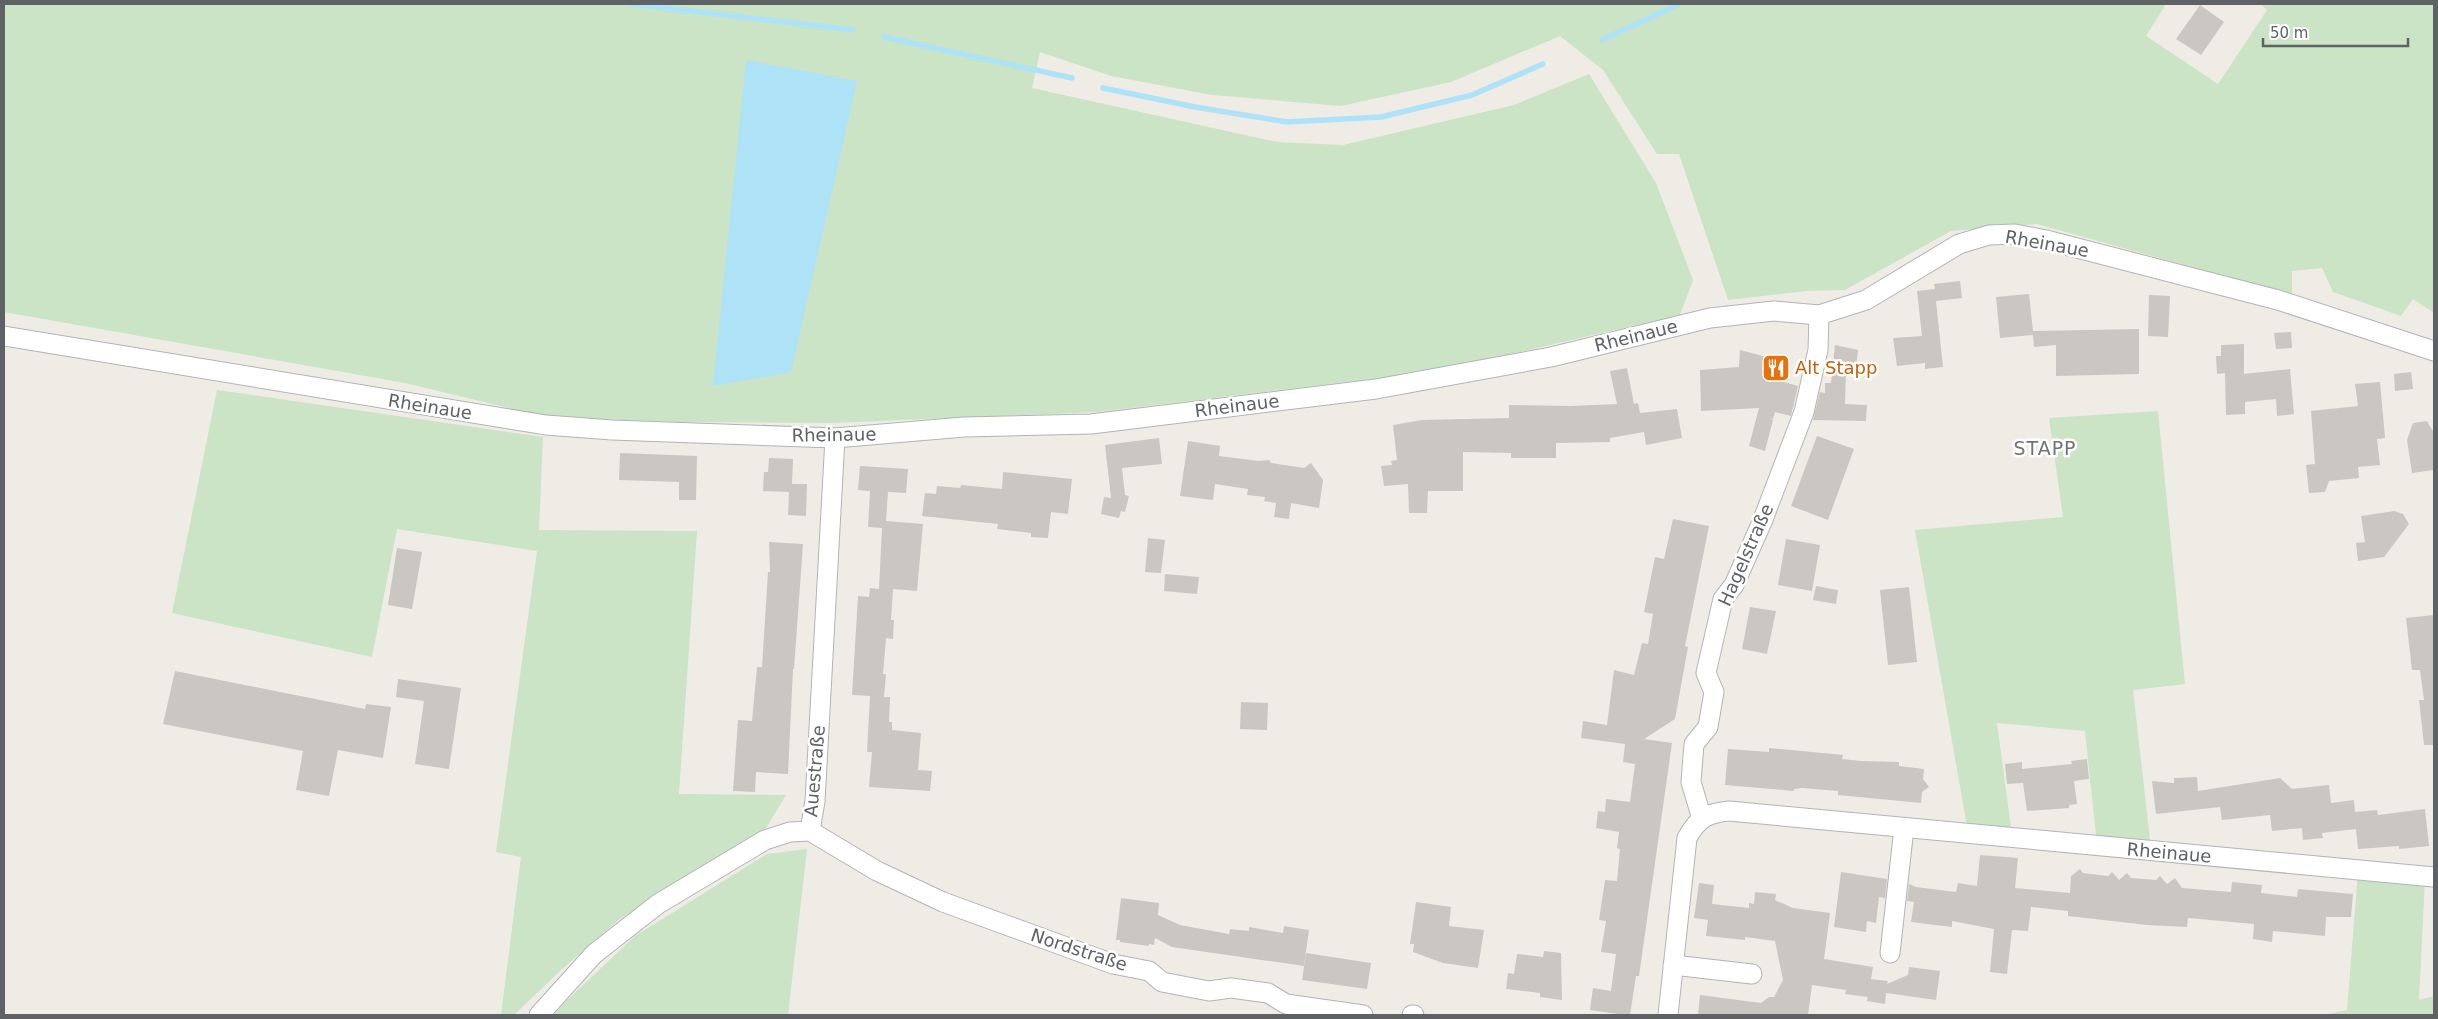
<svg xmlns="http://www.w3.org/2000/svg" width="2438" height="1019" viewBox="0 0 2438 1019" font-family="'DejaVu Sans',sans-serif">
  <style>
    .green { fill: #cae4c5 }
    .water { fill: #aee2f7 }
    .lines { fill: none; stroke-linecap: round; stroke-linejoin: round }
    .stream { stroke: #aee2f7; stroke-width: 5.5 }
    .building { fill: #cac7c3 }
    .minor-casing { stroke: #b1b4b7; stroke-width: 21 }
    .minor { stroke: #fff; stroke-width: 19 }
    .labels { text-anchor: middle; stroke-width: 5; stroke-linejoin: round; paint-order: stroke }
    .street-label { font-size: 18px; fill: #5e6265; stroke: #fff }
    .food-label { font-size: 18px; fill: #c56008; stroke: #fff; text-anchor: start }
    .neighbourhood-label { font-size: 19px; letter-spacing: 1px; fill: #6f7477; stroke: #fff }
  </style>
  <rect width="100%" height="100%" fill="#efece6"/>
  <g class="green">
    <path d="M 4,4 L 2166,4 L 2146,36 L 2218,84 L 2267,10 L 2261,4 L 2434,4 L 2434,313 L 2413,299 L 2401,316 L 2333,292 L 2322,268 L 2292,271 L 2292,295 L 2037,224 L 1951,231 L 1845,290 L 1807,291 L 1728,300 L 1679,154 L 1657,154 L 1603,70 L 1560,36 L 1451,82 L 1341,106 L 1212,95 L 1111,76 L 1040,52 L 1032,88 L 1277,142 L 1343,145 L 1514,105 L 1589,74 L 1656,183 L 1693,280 L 1680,315 L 1437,371 L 1098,412 L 831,423 L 677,422 L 547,417 L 405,383 L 4,312 Z"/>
    <path d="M 217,390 L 543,437 L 539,530 L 697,531 L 679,794 L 786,795 L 763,833 L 687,876 L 620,919 L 561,970 L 514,1015 L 501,1015 L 521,857 L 496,852 L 537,551 L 397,529 L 372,657 L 172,613 Z"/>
    <path d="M 2158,411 L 2185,684 L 2133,690 L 2151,849 L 2097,845 L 2085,731 L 1997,723 L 2012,835 L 1968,832 L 1915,530 L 2063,517 L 2049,418 Z"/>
    <path d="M 807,849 L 788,1015 L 554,1015 L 562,1005 L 635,936 L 767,854 Z"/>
    <path d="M 2358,872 L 2425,878 L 2419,1000 L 2434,996 L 2434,1015 L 2325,1015 L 2347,1010 Z"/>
  </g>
  <path class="water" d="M 746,60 L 857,81 L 791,372 L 713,386 Z"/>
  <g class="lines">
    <g class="stream">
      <path d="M 631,4 L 853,30"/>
      <path d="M 884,37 L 1072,78"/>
      <path d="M 1602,40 L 1679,4"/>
      <path d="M 1103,88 L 1195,107 L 1287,122 L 1381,117 L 1472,95 L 1543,64"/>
    </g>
  </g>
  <g class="building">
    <path d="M 2200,5 L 2224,22 L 2201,55 L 2176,39 Z"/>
    <path d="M 1960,281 L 1962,298 L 1936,301 L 1943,367 L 1925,369 L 1925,363 L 1897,366 L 1893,338 L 1922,336 L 1917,291 L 1935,289 L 1934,284 Z"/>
    <path d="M 2029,294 L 2033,331 L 2139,329 L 2139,374 L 2056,376 L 2056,345 L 2034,347 L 2033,335 L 2000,338 L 1996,297 Z"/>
    <path d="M 2149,295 L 2170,296 L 2168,337 L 2148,336 Z"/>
    <path d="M 2291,332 L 2292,348 L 2276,349 L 2274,333 Z"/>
    <path d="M 2244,344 L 2244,374 L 2290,369 L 2294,414 L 2277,416 L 2276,399 L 2245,402 L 2245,414 L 2226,415 L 2225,373 L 2217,374 L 2216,356 L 2221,356 L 2221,345 Z"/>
    <path d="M 1835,345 L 1858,350 L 1856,369 L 1846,368 L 1845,404 L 1867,405 L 1866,421 L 1813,420 L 1820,392 L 1825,393 L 1825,383 L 1831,383 Z"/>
    <path d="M 1740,350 L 1789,363 L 1784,382 L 1798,386 L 1791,416 L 1775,412 L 1773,419 L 1769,418 L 1773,420 L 1765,451 L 1749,446 L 1759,408 L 1701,411 L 1700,370 L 1739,367 Z"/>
    <path d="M 1627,368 L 1634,404 L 1638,403 L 1640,413 L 1677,409 L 1682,438 L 1646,445 L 1644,432 L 1610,438 L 1610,442 L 1556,443 L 1556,458 L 1511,458 L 1511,453 L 1463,452 L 1463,491 L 1428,491 L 1427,513 L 1409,513 L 1408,484 L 1384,486 L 1381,466 L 1392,465 L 1391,461 L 1397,460 L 1393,425 L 1422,420 L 1509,418 L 1509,405 L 1570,406 L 1617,404 L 1610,371 Z"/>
    <path d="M 2411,372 L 2413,389 L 2395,391 L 2394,374 Z"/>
    <path d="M 2380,382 L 2385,438 L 2377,439 L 2380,465 L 2358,467 L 2359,478 L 2329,481 L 2325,492 L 2309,493 L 2306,465 L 2315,464 L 2311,411 L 2358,406 L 2355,384 Z"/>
    <path d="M 2427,421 L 2434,433 L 2434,470 L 2412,473 L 2407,440 L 2413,423 Z"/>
    <path d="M 1817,436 L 1854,449 L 1828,520 L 1791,506 Z"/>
    <path d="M 1159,438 L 1162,464 L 1122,468 L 1125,495 L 1129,496 L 1125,512 L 1121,511 L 1119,518 L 1101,514 L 1104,497 L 1111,498 L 1105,445 Z"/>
    <path d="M 1188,441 L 1220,446 L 1219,456 L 1259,461 L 1269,460 L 1271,463 L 1304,468 L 1311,463 L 1323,480 L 1319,508 L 1291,503 L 1289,519 L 1274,517 L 1276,503 L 1264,501 L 1265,497 L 1247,495 L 1248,489 L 1215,484 L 1213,500 L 1180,496 Z"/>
    <path d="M 620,453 L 697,456 L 696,500 L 679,500 L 679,482 L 619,480 Z"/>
    <path d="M 769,458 L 793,459 L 792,484 L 807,484 L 806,516 L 788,515 L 789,492 L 763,491 L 764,472 L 768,472 Z"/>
    <path d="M 860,466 L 908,469 L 906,493 L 888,492 L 886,521 L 923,524 L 917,591 L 893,589 L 891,620 L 894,620 L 893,639 L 886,638 L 883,674 L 886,674 L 884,697 L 890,697 L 889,722 L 892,722 L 892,730 L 921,733 L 918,770 L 932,771 L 930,791 L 869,787 L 872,752 L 867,752 L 870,696 L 852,695 L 858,596 L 869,597 L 870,588 L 879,589 L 882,528 L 868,527 L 870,491 L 858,490 Z"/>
    <path d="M 1003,472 L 1072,479 L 1068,514 L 1051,512 L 1048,538 L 1031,537 L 1031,533 L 997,529 L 998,524 L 922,516 L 925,493 L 936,494 L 937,486 L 960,488 L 961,485 L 1002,489 Z"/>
    <path d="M 2394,511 L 2403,514 L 2409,524 L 2384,557 L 2358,561 L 2356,543 L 2365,542 L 2361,516 Z"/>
    <path d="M 1673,519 L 1709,526 L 1685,646 L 1688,647 L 1675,719 L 1644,739 L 1672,743 L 1639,976 L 1636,976 L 1630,1015 L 1624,1015 L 1590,1010 L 1593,988 L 1611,991 L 1616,954 L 1601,952 L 1606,921 L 1599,920 L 1605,880 L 1617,881 L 1620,849 L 1617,848 L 1619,832 L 1596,828 L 1598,811 L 1605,812 L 1606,799 L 1630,802 L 1635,764 L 1623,762 L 1625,744 L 1581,738 L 1583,721 L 1607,725 L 1614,670 L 1634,675 L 1642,643 L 1648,644 L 1653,614 L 1644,612 L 1655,557 L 1664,559 Z"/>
    <path d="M 1148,538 L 1165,540 L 1161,573 L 1145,572 Z"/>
    <path d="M 1786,539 L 1820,545 L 1812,591 L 1778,585 Z"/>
    <path d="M 769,542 L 803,544 L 794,669 L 793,669 L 788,774 L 756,772 L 755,792 L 733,791 L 738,720 L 752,721 L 757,667 L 762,667 L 768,572 L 770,572 Z"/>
    <path d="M 397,548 L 422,552 L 412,609 L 388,605 Z"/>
    <path d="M 1165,574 L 1199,577 L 1197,594 L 1164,591 Z"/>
    <path d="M 1816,586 L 1838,590 L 1836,604 L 1813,600 Z"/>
    <path d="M 1909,587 L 1917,662 L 1888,665 L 1880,590 Z"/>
    <path d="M 1750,607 L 1776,611 L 1767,654 L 1742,649 Z"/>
    <path d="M 2434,615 L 2434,745 L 2424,745 L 2419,700 L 2424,700 L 2420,670 L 2412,670 L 2406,618 Z"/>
    <path d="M 175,671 L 365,709 L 366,704 L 391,707 L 383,758 L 338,750 L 329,796 L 296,790 L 303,751 L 163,724 Z"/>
    <path d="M 398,679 L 461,688 L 449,769 L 415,764 L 424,701 L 396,697 Z"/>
    <path d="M 1241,702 L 1268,703 L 1267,730 L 1240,729 Z"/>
    <path d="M 1769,748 L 1843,755 L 1842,759 L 1861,761 L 1899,762 L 1899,766 L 1924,769 L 1923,779 L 1929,787 L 1922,792 L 1921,803 L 1838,795 L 1838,791 L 1802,788 L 1794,789 L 1794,791 L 1725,785 L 1728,749 L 1769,752 Z"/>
    <path d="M 2087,759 L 2089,779 L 2074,781 L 2077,804 L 2069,805 L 2069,808 L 2027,811 L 2023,783 L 2007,784 L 2005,764 L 2022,762 L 2022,769 L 2072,764 L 2071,761 Z"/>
    <path d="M 2197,777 L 2198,791 L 2280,778 L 2292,789 L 2329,785 L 2331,803 L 2354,800 L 2355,812 L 2377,810 L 2378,815 L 2425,809 L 2429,846 L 2399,849 L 2399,846 L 2358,849 L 2356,829 L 2322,833 L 2323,838 L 2303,840 L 2302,828 L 2272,831 L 2270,815 L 2222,820 L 2220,807 L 2156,814 L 2152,781 L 2174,783 L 2174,778 Z"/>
    <path d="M 1980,855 L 2018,858 L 2015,888 L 2070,893 L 2071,876 L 2080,869 L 2083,873 L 2100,875 L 2108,876 L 2112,872 L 2119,880 L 2127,873 L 2131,878 L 2144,879 L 2156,880 L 2160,876 L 2167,884 L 2175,878 L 2182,888 L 2231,892 L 2232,882 L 2262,885 L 2261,893 L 2297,897 L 2298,889 L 2353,894 L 2351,917 L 2326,917 L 2325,936 L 2273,931 L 2272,942 L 2253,939 L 2254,924 L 2188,918 L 2187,927 L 2147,925 L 2068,916 L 2068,911 L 2031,907 L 2028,931 L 2012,930 L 2007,974 L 1990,972 L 1994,929 L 1952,921 L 1952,927 L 1911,922 L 1914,902 L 1907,901 L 1909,884 L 1916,887 L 1956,892 L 1958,883 L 1977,886 Z"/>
    <path d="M 1841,872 L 1887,879 L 1885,898 L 1879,897 L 1876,923 L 1867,921 L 1866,932 L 1834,927 Z"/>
    <path d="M 1699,883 L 1714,885 L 1712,904 L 1749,908 L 1749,903 L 1754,904 L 1755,892 L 1776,894 L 1775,900 L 1793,908 L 1830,913 L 1824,959 L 1873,967 L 1871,979 L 1888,981 L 1887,984 L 1908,975 L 1909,967 L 1940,971 L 1936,1000 L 1886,993 L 1885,1004 L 1867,1001 L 1868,997 L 1845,994 L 1846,990 L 1812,985 L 1808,1015 L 1698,1015 L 1700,995 L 1761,1003 L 1769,997 L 1774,997 L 1783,980 L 1775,941 L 1745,937 L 1745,940 L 1706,936 L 1708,920 L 1694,918 Z"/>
    <path d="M 1121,898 L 1159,903 L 1158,915 L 1180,925 L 1229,934 L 1230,929 L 1249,931 L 1249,927 L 1283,933 L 1284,926 L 1309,930 L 1304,966 L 1172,947 L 1155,938 L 1154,945 L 1149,944 L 1149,946 L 1120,942 L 1120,940 L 1116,940 Z"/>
    <path d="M 1416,902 L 1451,907 L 1449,926 L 1484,930 L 1478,968 L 1443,963 L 1413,952 L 1414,944 L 1410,944 Z"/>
    <path d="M 1544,951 L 1561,953 L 1562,1000 L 1540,997 L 1540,993 L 1506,989 L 1508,973 L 1514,974 L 1517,954 L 1543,957 Z"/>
    <path d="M 1306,953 L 1371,963 L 1367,989 L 1302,980 Z"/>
  </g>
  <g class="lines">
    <g class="minor-casing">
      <g id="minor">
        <path d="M 4,336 L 546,425 L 612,430 L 835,438 L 964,427 L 1091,424 L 1376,389 L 1551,357 L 1710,318 L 1774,311 L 1819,315 L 1866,300 L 1959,244 L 1989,235 L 2015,234 L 2046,240 L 2278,300 L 2434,351"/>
        <path d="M 1702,819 L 1691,782 L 1694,744 L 1708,727 L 1714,692 L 1706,673 L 1723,599 L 1734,585 L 1762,522 L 1804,412 L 1818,350 L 1819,315"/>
        <path d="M 810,831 L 877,871 L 943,902 L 1113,964 L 1149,971 L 1162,982 L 1209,991 L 1231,988 L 1268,993 L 1286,1004 L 1363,1015"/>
        <path d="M 810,831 L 815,801 L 835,438"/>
        <path d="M 1890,953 L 1904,828"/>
        <path d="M 1673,965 L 1752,974"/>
        <path d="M 539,1015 L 594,954 L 658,904 L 765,840 L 790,832 L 810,831"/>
        <path d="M 1412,1015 L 1414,1015"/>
        <path d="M 1668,1015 L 1687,838 C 1698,818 1707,813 1729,811 L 2434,877"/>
      </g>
    </g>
    <use href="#minor" class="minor"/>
  </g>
  <defs>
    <g id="restaurant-square" transform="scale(1.4375)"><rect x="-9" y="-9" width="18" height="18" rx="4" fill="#e8710a" stroke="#fff"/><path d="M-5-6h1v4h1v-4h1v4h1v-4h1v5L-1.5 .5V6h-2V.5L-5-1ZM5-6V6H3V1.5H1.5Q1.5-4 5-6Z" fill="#fff"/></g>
  </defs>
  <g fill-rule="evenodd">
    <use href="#restaurant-square" x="1776" y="368"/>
  </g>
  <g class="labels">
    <g class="street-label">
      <text transform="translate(2047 244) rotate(10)" y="6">Rheinaue</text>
      <text transform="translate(1636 336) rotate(-14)" y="6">Rheinaue</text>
      <text transform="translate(1237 406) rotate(-7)" y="6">Rheinaue</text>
      <text transform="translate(430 407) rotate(9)" y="6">Rheinaue</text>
      <text transform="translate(834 435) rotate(-1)" y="6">Rheinaue</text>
      <text transform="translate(1746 555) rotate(-66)" y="6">Hagelstraße</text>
      <text transform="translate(815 771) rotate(-85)" y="6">Auestraße</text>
      <text transform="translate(2169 853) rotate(5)" y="6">Rheinaue</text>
      <text transform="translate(1079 950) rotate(18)" y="6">Nordstraße</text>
    </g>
    <g class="food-label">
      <text x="1795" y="374">Alt Stapp</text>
    </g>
    <g class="neighbourhood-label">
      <text x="2045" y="455">STAPP</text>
    </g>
  </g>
  <rect width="2438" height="1019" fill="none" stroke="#5e6265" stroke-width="10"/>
  <path d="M2263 38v8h145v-8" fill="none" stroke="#5e6265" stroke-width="2.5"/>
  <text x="2270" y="38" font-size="15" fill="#5e6265" stroke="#ffffff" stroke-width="4" paint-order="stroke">50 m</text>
</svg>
